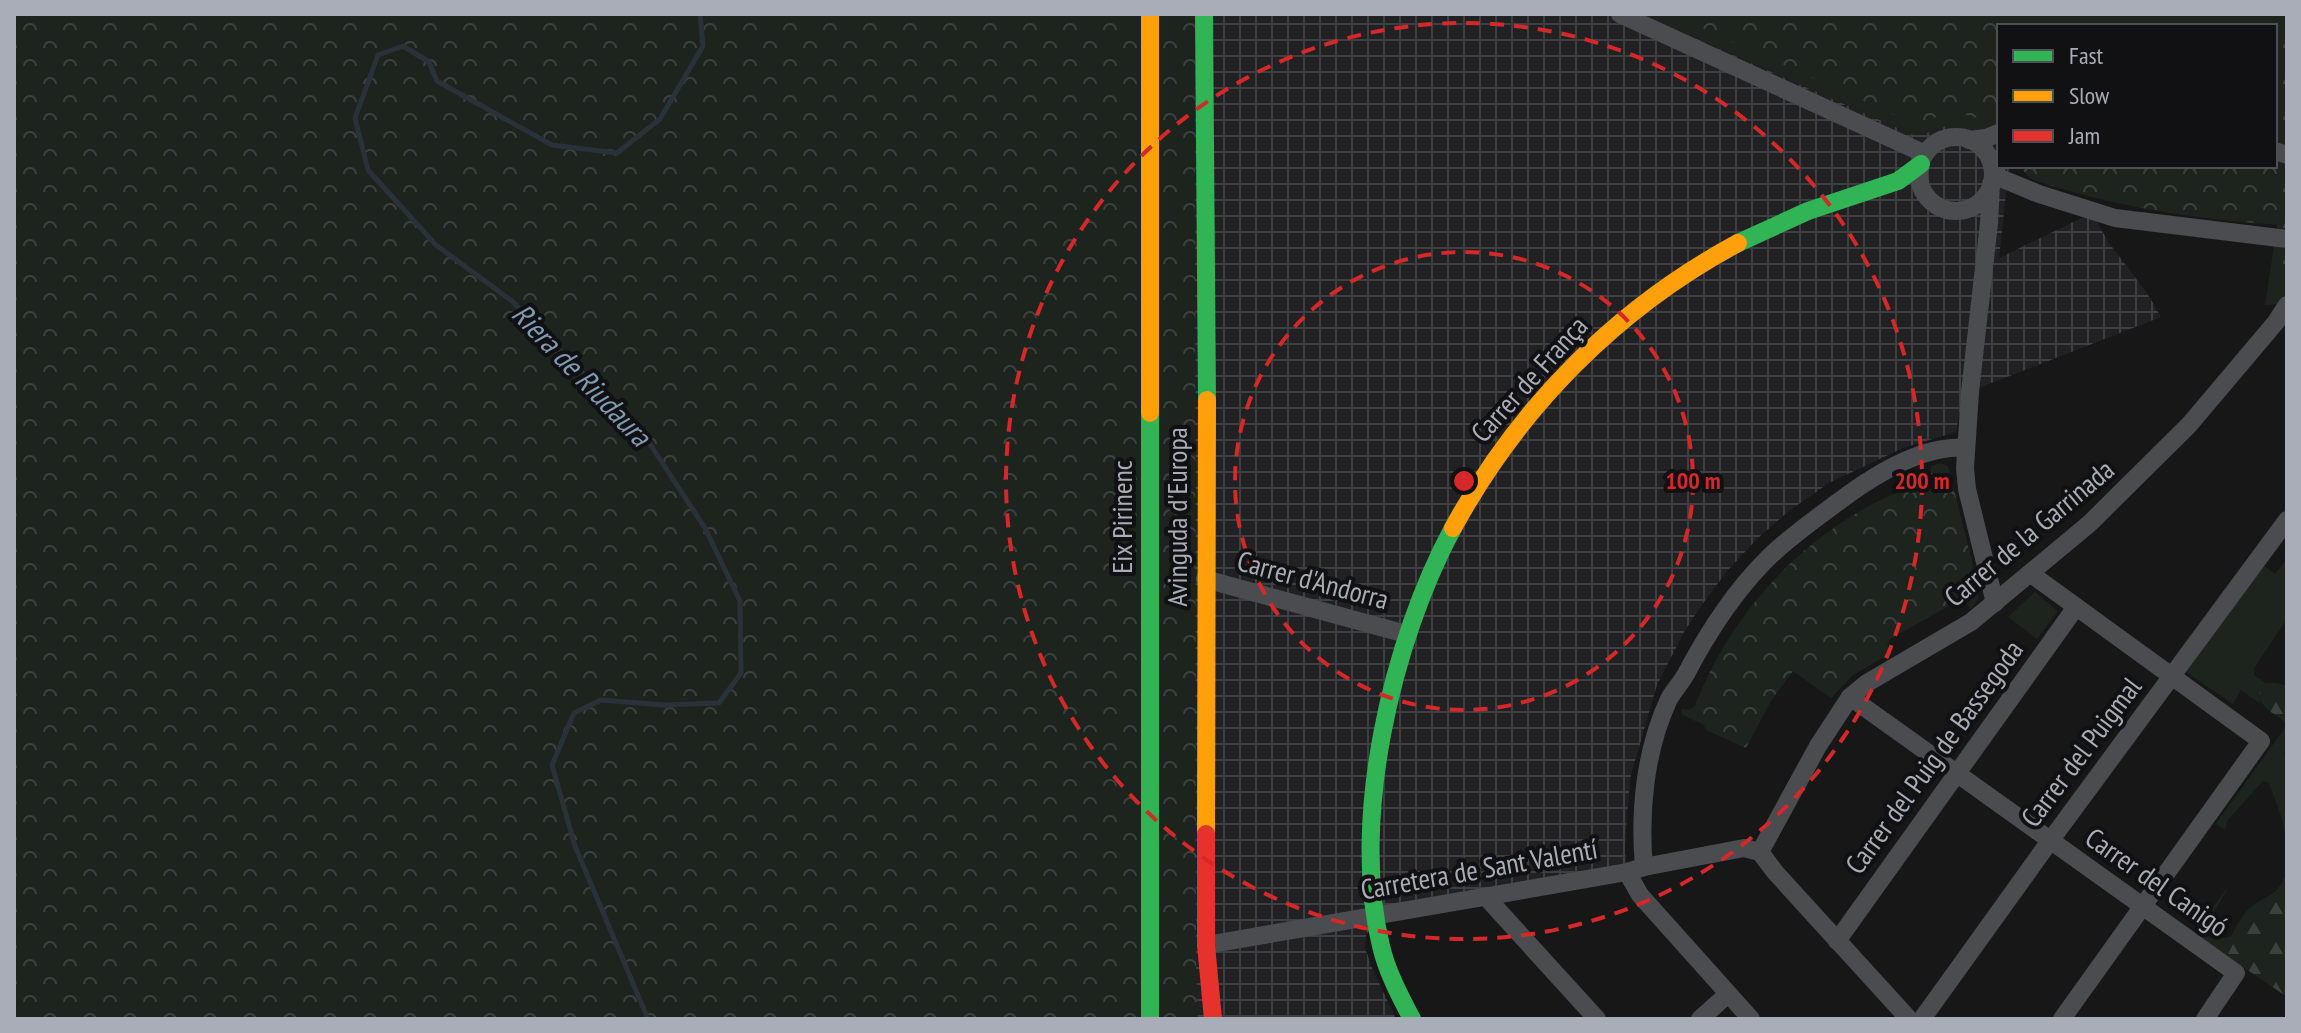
<svg xmlns="http://www.w3.org/2000/svg" width="2301" height="1033" viewBox="0 0 2301 1033" font-family="'PT Sans Narrow',sans-serif">
  <style>
    .industrial { fill: url(#industrial-grid) }
    .green { fill: #1d241e }
    .forest { fill: url(#forest-firs) }
    .park { fill: url(#park-crowns) }
    .lines { fill: none; stroke-linecap: round; stroke-linejoin: round }
    .stream { stroke: #2a3239; stroke-width: 5 }
    .street { stroke: #4b4c50; stroke-width: 18 }
    .fast { stroke: #30b455; stroke-width: 18 }
    .slow { stroke: #ff9f0a; stroke-width: 18 }
    .jam { stroke: #e5322d; stroke-width: 18 }
    .ring { fill: none; stroke: #d62828; stroke-width: 4; stroke-dasharray: 14 10 }
    .labels { text-anchor: middle; stroke-width: 8; stroke-linejoin: round; paint-order: stroke }
    .street-label { font-size: 28px; fill: #a8adb8; stroke: #111113 }
    .water-label { font-size: 30px; font-style: italic; fill: #7f9bb3; stroke: #111113 }
    .centre { fill: #d62828; stroke: #111113; stroke-width: 4 }
    .ring-label { font-size: 24px; text-anchor: middle; font-weight: bold; fill: #d62828; stroke: #111113; stroke-width: 8; stroke-linejoin: round; paint-order: stroke }
  </style>
  <defs>
    <pattern id="industrial-grid" width="8" height="8" patternUnits="userSpaceOnUse" patternTransform="scale(2)"><rect width="8" height="8" fill="#212123"/><path d="M0 4h8M4 0v8" fill="none" stroke="#3e3f41"/></pattern>
    <pattern id="forest-firs" width="22" height="20" patternUnits="userSpaceOnUse" patternTransform="scale(2)"><rect width="22" height="20" fill="#1d241e"/><path d="M5 1l3.5 6h-7zM16 11l3.5 6h-7z" fill="#3b413d"/></pattern>
    <pattern id="park-crowns" width="20" height="18" patternUnits="userSpaceOnUse" patternTransform="scale(2)"><rect width="20" height="18" fill="#1d241e"/><path d="M2 6a3 3 0 1 1 6 0M12 15a3 3 0 1 1 6 0" fill="none" stroke="#3b413d"/></pattern>
  </defs>
  <rect width="100%" height="100%" fill="#171717"/>
  <path class="industrial" d="M 1195,14 L 1641,14 L 1914,135 L 1922,134 L 1945,126 L 1954,126 L 1984,130 L 1999,138 L 1999,166 L 2009,166 L 1999,258 L 2092,213 L 2109,243 L 2147,293 L 2161,317 L 1963,394 L 1956,432 L 1903,448 L 1829,483 L 1789,511 L 1758,538 L 1727,571 L 1701,606 L 1684,632 L 1657,685 L 1631,775 L 1627,813 L 1625,849 L 1627,872 L 1383,913 L 1366,935 L 1365,948 L 1373,970 L 1396,1019 L 1190,1019 Z"/>
  <g class="green">
    <path d="M 1641,14 L 1727,14 L 1999,126 L 1984,131 L 1946,126 L 1932,132 L 1914,135 Z"/>
    <path d="M 2287,158 L 2287,307 L 2281,304 L 2265,305 L 2285,172 L 2275,166 Z"/>
    <path d="M 2287,559 L 2287,619 L 2254,668 L 2254,675 L 2266,683 C 2258,690 2258,694 2261,704 L 2241,690 L 2233,704 L 2186,672 L 2263,565 L 2275,574 Z"/>
    <path d="M 2035,592 L 2058,611 L 2037,639 L 2008,617 Z"/>
    <path d="M 2287,725 L 2287,748 L 2284,753 L 2287,765 L 2287,844 L 2282,819 L 2269,783 L 2263,781 L 2227,821 L 2225,830 L 2216,824 Z"/>
    <path d="M 2287,872 L 2287,890 L 2280,899 L 2238,934 L 2227,956 L 2194,934 L 2230,884 L 2206,926 L 2208,932 C 2216,938 2221,940 2231,936 C 2237,926 2241,916 2250,908 C 2270,891 2274,901 2287,872 Z"/>
  </g>
  <g class="forest">
    <path d="M 2266,683 L 2276,683 L 2287,686 L 2287,723 C 2274,713 2256,707 2260,688 Z"/>
    <path d="M 2287,890 L 2287,997 L 2227,956 L 2238,934 L 2280,899 Z"/>
  </g>
  <g class="park">
    <path d="M 14,14 L 1195,14 L 1196,965 L 1198,1019 L 14,1019 Z"/>
    <path d="M 1671,14 L 2287,14 L 2287,304 L 2279,275 L 2283,225 C 2198,220 2115,207 2034,180 L 2026,174 L 2020,166 L 2275,166 L 2275,26 L 1999,26 L 1999,131 C 1975,111 1945,108 1919,126 Z"/>
    <path d="M 1941,463 L 1948,466 L 1979,589 L 1978,599 L 1971,609 L 1964,600 L 1959,600 L 1890,639 L 1887,645 L 1891,653 L 1853,675 L 1831,698 L 1793,671 L 1772,699 L 1746,748 L 1706,730 L 1704,725 L 1681,714 L 1682,709 L 1689,710 L 1695,706 C 1727,622 1789,550 1869,506 C 1889,495 1910,488 1931,479 L 1931,466 Z"/>
  </g>
  <g class="lines">
    <path class="stream" d="M 648,1019 L 575,846 L 552,765 L 574,713 L 601,700 L 664,705 L 719,703 L 741,673 L 740,601 L 705,528 L 646,438 L 512,301 L 436,245 L 368,170 L 355,118 L 378,55 L 403,46 L 429,62 L 437,81 L 552,145 L 617,153 L 660,119 L 703,46 L 700,14"/>
    <g class="street">
      <path d="M 1620,14 L 1925,154"/>
      <circle cx="1956" cy="174" r="37"/>
      <path d="M 1969,140 L 1986,138 L 1999,133"/>
      <path d="M 2275,151 L 2287,155"/>
      <path d="M 1999,162 L 1993,175 L 2039,194 L 2115,218 L 2287,239"/>
      <path d="M 1991,184 L 1989,223 L 1970,392 L 1965,468 L 1967,489 L 1995,603"/>
      <path d="M 2031,574 L 2261,741 L 2062,1019"/>
      <path d="M 1205,579 L 1406,634"/>
      <path d="M 1850,697 L 2236,973 L 2205,1019"/>
      <path d="M 1760,852 L 1818,746 L 1850,697 L 1867,683 L 1971,622 L 2089,524 L 2189,425 L 2276,322 L 2287,305"/>
      <path d="M 1760,852 L 1775,872 L 1909,1019"/>
      <path d="M 1644,867 C 1639,812 1645,750 1669,699 C 1674,690 1681,683 1686,674 C 1708,632 1733,593 1767,559 C 1788,538 1814,520 1838,502 C 1871,477 1923,444 1965,448"/>
      <path d="M 1627,872 L 1640,895 L 1751,1019"/>
      <path d="M 1486,897 L 1597,1019"/>
      <path d="M 1837,941 L 2076,607"/>
      <path d="M 1206,945 L 1627,872 L 1644,867 L 1744,848 L 1760,852"/>
      <path d="M 1700,1019 L 1728,994"/>
      <path d="M 1922,1019 L 2050,841 L 2287,520"/>
    </g>
    <g class="fast">
      <path d="M 1204,14 L 1207,400"/>
      <path d="M 1738,243 L 1808,211 L 1898,181 L 1921,164"/>
      <path d="M 1150,413 L 1150,1019"/>
      <path d="M 1412,1019 C 1400,996 1387,972 1381,946 C 1350,820 1392,641 1453,528"/>
    </g>
    <g class="slow">
      <path d="M 1150,14 L 1150,413"/>
      <path d="M 1453,528 C 1519,407 1617,308 1738,243"/>
      <path d="M 1206,834 L 1207,400"/>
    </g>
    <path class="jam" d="M 1206,834 L 1206,945 L 1213,1019"/>
  </g>
  <g class="ring">
    <circle cx="1464" cy="481" r="229"/>
    <circle cx="1464" cy="481" r="458"/>
  </g>
  <g class="labels">
    <g class="street-label">
      <text transform="translate(1529 379) rotate(-48)" y="10">Carrer de França</text>
      <text transform="translate(1122 517) rotate(-90)" y="10">Eix Pirinenc</text>
      <text transform="translate(1177 517) rotate(-90)" y="10">Avinguda d'Europa</text>
      <text transform="translate(2029 533) rotate(-40)" y="10">Carrer de la Garrinada</text>
      <text transform="translate(1313 580) rotate(15)" y="10">Carrer d'Andorra</text>
      <text transform="translate(2081 752) rotate(-53)" y="10">Carrer del Puigmal</text>
      <text transform="translate(1934 757) rotate(-54)" y="10">Carrer del Puig de Bassegoda</text>
      <text transform="translate(1479 869) rotate(-10)" y="10">Carretera de Sant Valentí</text>
      <text transform="translate(2157 882) rotate(35)" y="10">Carrer del Canigó</text>
    </g>
    <g class="water-label">
      <text transform="translate(581 375) rotate(46)" y="10">Riera de Riudaura</text>
    </g>
  </g>
  <circle cx="1464" cy="481" r="12" class="centre"/>
  <g class="ring-label">
    <text x="1693" y="489">100 m</text>
    <text x="1922" y="489">200 m</text>
  </g>
  <rect width="2301" height="1033" fill="none" stroke="#a8adb8" stroke-width="32"/>
  <rect x="1997" y="24" width="280" height="144" fill="#111113" stroke="#4d4f55" stroke-width="2"/>
  <rect x="2013" y="50" width="40" height="12" fill="#30b455" stroke="#4d4f55" stroke-width="2"/>
  <text x="2069" y="64" font-size="24" fill="#a8adb8">Fast</text>
  <rect x="2013" y="90" width="40" height="12" fill="#ff9f0a" stroke="#4d4f55" stroke-width="2"/>
  <text x="2069" y="104" font-size="24" fill="#a8adb8">Slow</text>
  <rect x="2013" y="130" width="40" height="12" fill="#e5322d" stroke="#4d4f55" stroke-width="2"/>
  <text x="2069" y="144" font-size="24" fill="#a8adb8">Jam</text>
</svg>
